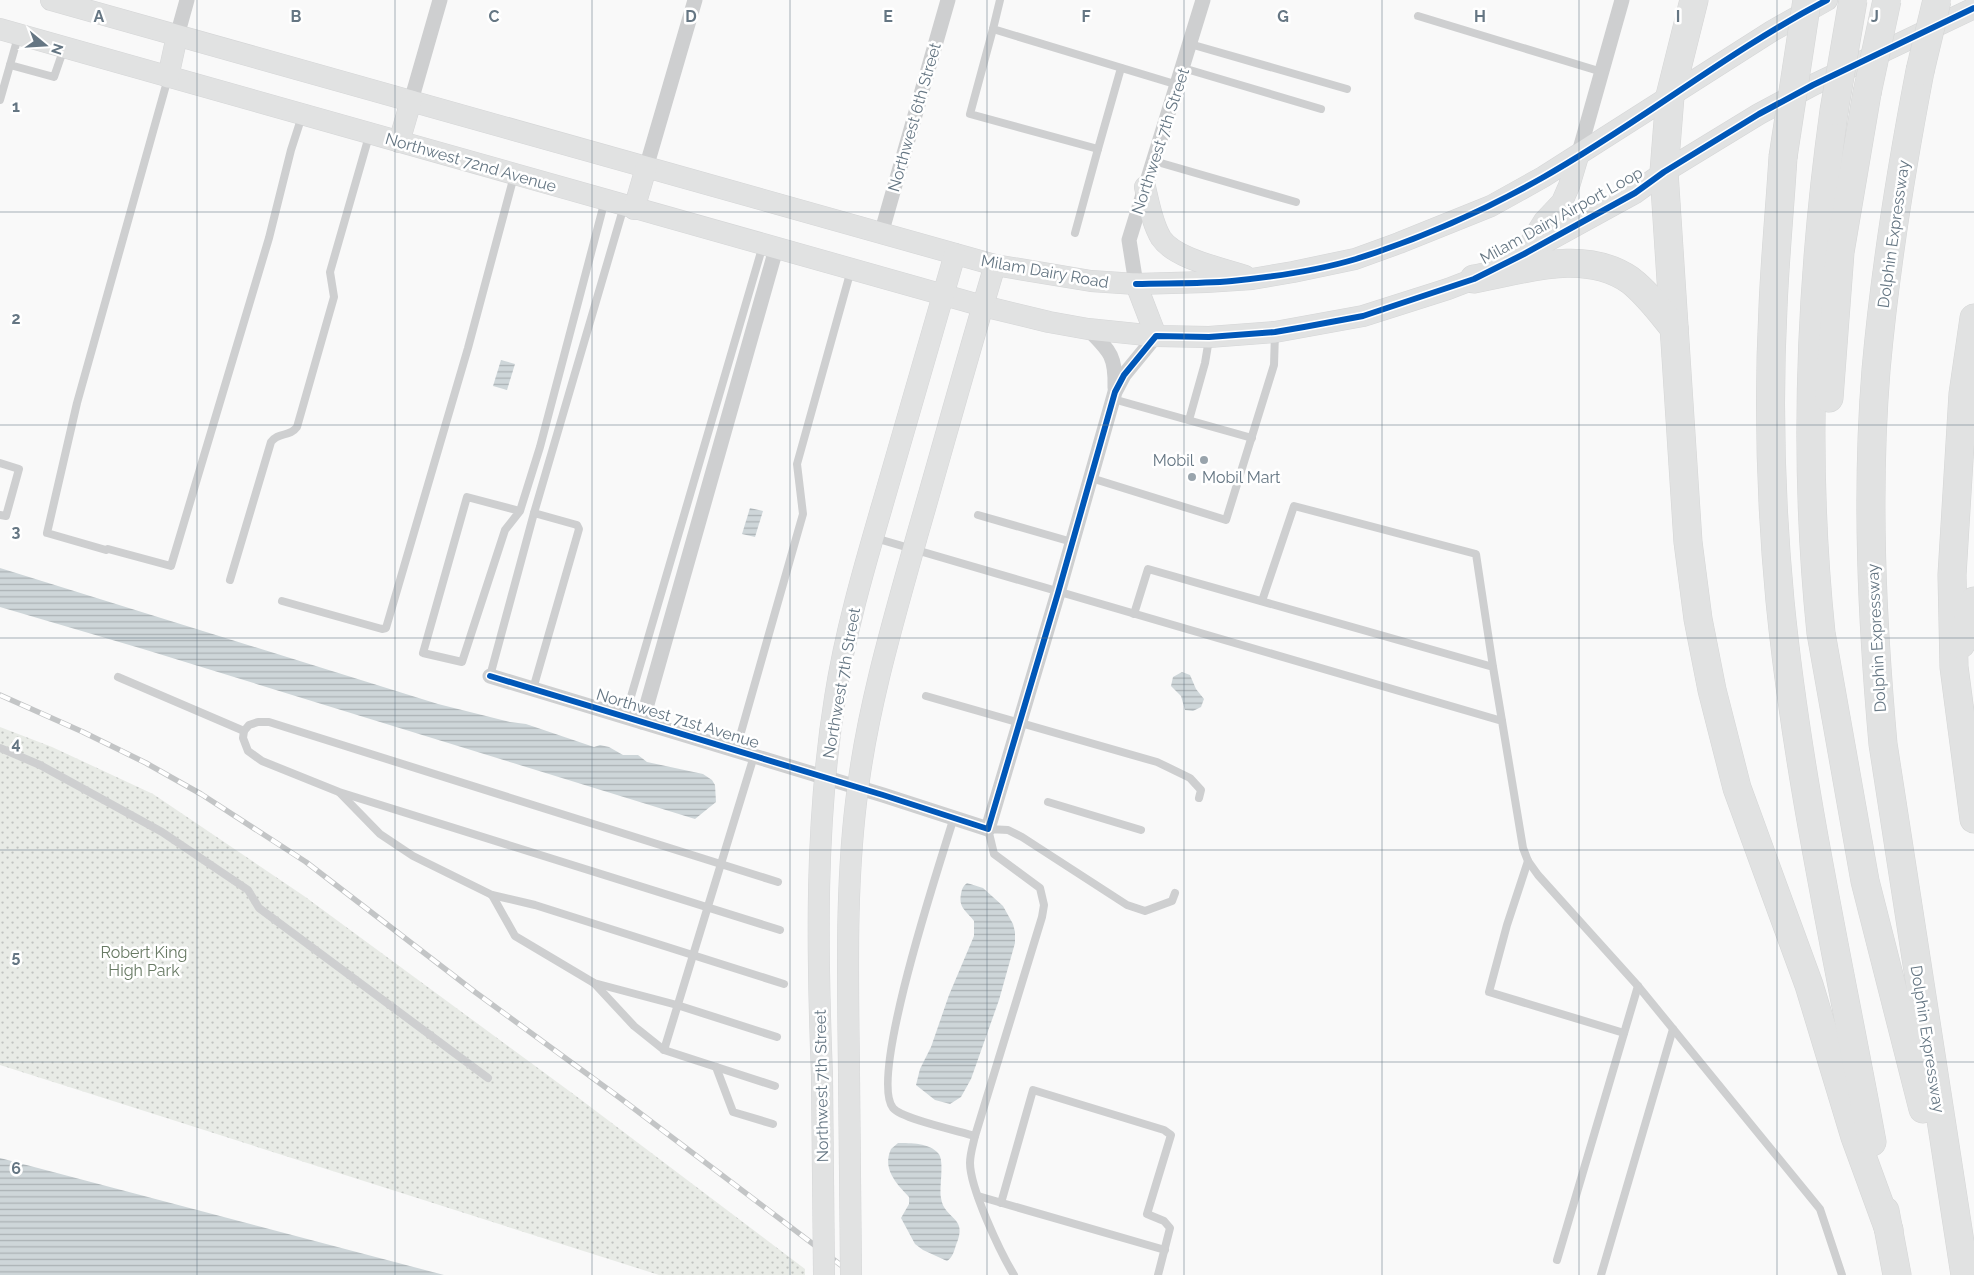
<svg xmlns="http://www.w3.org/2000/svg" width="1974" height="1275" viewBox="0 0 1974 1275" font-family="Raleway,sans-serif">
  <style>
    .park { fill: url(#park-dots) }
    .water { fill: url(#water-rules) }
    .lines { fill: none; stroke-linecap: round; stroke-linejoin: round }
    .secondary-casing { stroke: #d5d6d7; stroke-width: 22 }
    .highway-casing { stroke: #d5d6d6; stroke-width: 29 }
    .lane { stroke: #cecfd0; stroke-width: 8 }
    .street { stroke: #cecfd0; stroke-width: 15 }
    .secondary { stroke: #e1e2e2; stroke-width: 21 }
    .highway { stroke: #e1e2e2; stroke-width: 28 }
    .rail-casing { stroke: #c3c5c6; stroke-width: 5.5 }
    .rail { stroke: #fff; stroke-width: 4; stroke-dasharray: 11; stroke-linecap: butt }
    .secondary-bridge-casing { stroke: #d5d6d7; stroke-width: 22; stroke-linecap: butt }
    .highway-bridge-casing { stroke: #d5d6d6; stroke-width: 29; stroke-linecap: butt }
    .secondary-bridge { stroke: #e1e2e2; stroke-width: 21 }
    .highway-bridge { stroke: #e1e2e2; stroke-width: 28 }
    .cycleway-casing { stroke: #fff; stroke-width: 9 }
    .cycleway { stroke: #0057b8; stroke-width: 6 }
    .grid { fill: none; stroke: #657683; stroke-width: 1; stroke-opacity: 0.55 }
    .poi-dot { fill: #99a4ac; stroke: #fff; stroke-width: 2 }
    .labels { text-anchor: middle; stroke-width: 5; stroke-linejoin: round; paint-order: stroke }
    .street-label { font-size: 16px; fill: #657683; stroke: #fff }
    .poi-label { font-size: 16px; fill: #657683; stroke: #fff; text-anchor: end }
    .park-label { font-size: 16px; fill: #687a64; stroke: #fff }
    .grid-label { font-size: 16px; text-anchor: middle; font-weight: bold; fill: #657683; stroke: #fff; stroke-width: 5; stroke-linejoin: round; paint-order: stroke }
  </style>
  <defs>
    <pattern id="park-dots" width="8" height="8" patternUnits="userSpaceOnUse" patternTransform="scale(1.25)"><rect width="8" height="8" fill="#e8ebe6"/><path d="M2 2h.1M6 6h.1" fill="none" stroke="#c0c3c0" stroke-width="1.8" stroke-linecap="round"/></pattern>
    <pattern id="water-rules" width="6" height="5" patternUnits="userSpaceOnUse" patternTransform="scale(1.25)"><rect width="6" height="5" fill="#ced6d9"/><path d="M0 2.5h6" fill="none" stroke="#abb2b5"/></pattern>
  </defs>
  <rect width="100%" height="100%" fill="#f9f9f9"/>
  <path class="park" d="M 0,727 L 52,747 L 153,794 L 304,896 L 576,1096 L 805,1269 L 805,1275 L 659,1275 L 0,1065 Z"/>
  <g class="water">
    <path d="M 501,360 L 515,364 L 507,390 L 493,386 Z"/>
    <path d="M 750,508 L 763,511 L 755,537 L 742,534 Z"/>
    <path d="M 0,568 L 438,704 L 510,722 L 526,724 L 594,747 L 600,745 L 609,747 L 623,755 L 638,755 L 647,762 L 703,774 L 712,780 L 715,785 L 716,802 L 695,819 L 143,649 L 0,607 Z"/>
    <path d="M 1182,672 L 1190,675 L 1196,689 L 1204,699 L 1201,707 L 1193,711 L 1185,710 L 1181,696 L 1171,686 L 1173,677 Z"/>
    <path d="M 967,883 L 983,888 L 1003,906 L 1013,924 L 1015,932 L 1015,943 L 999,1000 L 971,1079 L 961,1097 L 950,1104 L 935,1100 L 916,1085 L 920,1069 L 931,1047 L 949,995 L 974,936 L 974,921 C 967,911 958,908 961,894 C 962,889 963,886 967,883 Z"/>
    <path d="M 898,1143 C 911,1143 929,1143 938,1153 C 945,1160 939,1187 941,1198 C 944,1220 969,1216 956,1245 C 954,1251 953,1257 947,1261 L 923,1250 L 915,1244 L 901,1218 L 909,1204 L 909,1197 C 896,1183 882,1169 891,1149 Z"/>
    <path d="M 0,1158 L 444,1275 L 0,1275 Z"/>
  </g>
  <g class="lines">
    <g class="secondary-casing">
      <g id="secondary">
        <path d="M 51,0 L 995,265 L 1091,281 L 1136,284 L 1206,282 L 1252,279 L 1293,272 L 1355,259 L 1399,243 L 1491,206 L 1543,177 L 1772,31 L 1827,0"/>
        <path d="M 0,29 L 983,306 L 1049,322 L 1088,329 L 1156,336 L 1209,337 L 1275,332 L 1363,316 L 1448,289 L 1474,279 L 1524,254 L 1635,193 L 1664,172 L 1759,114 L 1813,85 L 1974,8"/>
        <path d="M 168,77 L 177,36"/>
        <path d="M 399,142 L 411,101"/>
        <path d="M 1145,187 C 1149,204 1152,223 1161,238 C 1175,259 1222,268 1245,276"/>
        <path d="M 634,209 L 646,168"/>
        <path d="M 1524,253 L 1544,221 L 1562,202 L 1569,186 L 1578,156"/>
        <path d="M 1136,284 L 1156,336"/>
        <path d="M 849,1073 C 848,978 845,881 858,787 C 869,702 894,619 917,536 C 943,446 968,355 995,265"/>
        <path d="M 822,1076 C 817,949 815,823 835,698 C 846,627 867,558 887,489 C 910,411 932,332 955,254"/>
      </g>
    </g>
    <g class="highway-casing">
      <g id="highway">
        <path d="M 1694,0 L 1670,96 L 1664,172 L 1688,542 L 1698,619 L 1712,690 L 1737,788 L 1809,985 L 1855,1137 L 1889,1230"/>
        <path d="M 1920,71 C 1901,170 1885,269 1876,370 C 1866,495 1872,620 1883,744 L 1965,1275"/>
        <path d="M 1834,111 C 1810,284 1803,459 1821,633 L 1865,881 L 1923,1109"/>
        <path d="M 1783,157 C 1780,207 1775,257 1773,307 C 1768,403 1771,505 1780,601 C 1798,783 1839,962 1872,1142"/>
        <path d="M 1474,279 C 1523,270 1584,248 1630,280 C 1647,293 1660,311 1674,328"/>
        <path d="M 1974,318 L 1963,394 L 1952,575 L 1954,667 L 1974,819"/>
        <path d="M 1829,398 L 1840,252 L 1867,93"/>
        <path d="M 1961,644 L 1974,601"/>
        <path d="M 1885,1211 L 1897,1275"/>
      </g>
    </g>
    <g class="lane">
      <path d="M 1000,0 L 993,29 L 1178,85"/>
      <path d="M 1418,16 L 1602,72"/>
      <path d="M 993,29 L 970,114 L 1098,149 L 1075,233"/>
      <path d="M 18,37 L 10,65 L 54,77 L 64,48"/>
      <path d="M 1190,44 L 1347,89"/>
      <path d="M 1183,68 L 1321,109"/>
      <path d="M 0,100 L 10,65"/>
      <path d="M 1098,149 L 1121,68"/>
      <path d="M 1154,161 L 1296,202"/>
      <path d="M 1113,399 L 1252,438"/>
      <path d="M 1189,420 L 1205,363 L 1209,339"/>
      <path d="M 0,463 L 19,469 L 6,516 L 0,515"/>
      <path d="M 1091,478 L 1226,520 L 1274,365 L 1275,333"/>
      <path d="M 520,511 L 467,497 L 423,653 L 462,662 L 505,530 L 520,511 L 540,447 L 605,200"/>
      <path d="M 978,515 L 1072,542"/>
      <path d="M 875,538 L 1502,721 L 1523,848 L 1528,861 L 1538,875 L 1638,986 L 1820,1209 L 1842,1275"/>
      <path d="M 108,549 L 171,566 L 269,238 L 291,150 L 302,116"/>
      <path d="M 106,550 L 47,533 L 77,403 L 168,78"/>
      <path d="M 230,580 L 271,442 C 278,432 290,437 297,427 L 334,297 L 330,272 L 369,136"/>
      <path d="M 282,601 L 382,629 L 386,628 L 468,348 L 514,176"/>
      <path d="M 1262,601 L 1294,506 L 1476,554 L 1493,667"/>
      <path d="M 1134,614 L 1148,569 L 1493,667 L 1502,721"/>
      <path d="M 490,676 L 534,513 L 624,206"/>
      <path d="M 118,677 L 244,731"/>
      <path d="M 533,689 L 579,529 L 577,525 L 534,513"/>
      <path d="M 926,696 L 1157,762 L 1190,778 L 1201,790 L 1199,798"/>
      <path d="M 625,717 L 763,245"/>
      <path d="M 0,748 L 40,765 L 162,832 L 248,890 L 259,908 L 488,1078"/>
      <path d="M 736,750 L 803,514 L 797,464 L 851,270"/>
      <path d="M 340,793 L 380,834 L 413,856 L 492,895 L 515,936 L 594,983 L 677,1005 L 777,1037"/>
      <path d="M 1048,802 L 1141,830"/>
      <path d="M 954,817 C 941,860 868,1078 893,1108 C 902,1119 959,1131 975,1136"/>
      <path d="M 1528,861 L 1507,925 L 1489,992 L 1624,1033"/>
      <path d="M 778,882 L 269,722 L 258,722 L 249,725 L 244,731 L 243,738 L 248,751 L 262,761 L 339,792 L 780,930"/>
      <path d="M 492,895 L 535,905 L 784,984"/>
      <path d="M 594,983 L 634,1026 L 664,1050 L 775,1086"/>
      <path d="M 664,1050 L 754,756"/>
      <path d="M 716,1067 L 733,1112 L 773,1124"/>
      <path d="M 978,1196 L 1165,1250"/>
      <path d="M 1001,1203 L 1033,1090 L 1164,1130 L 1171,1135 L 1147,1214 L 1164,1221 L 1170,1228 L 1158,1275"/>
      <path d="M 1557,1260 L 1638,986"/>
      <path d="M 1014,1275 C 1000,1252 970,1188 970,1163 C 970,1154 973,1145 975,1136 L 1042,917 L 1044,905 L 1040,888 L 994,854 L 988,829 L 1008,830 L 1022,837 L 1127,905 L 1145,911 L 1172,901 L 1175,893"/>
      <path d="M 1601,1275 L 1673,1029"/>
    </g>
    <g class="street">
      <path d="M 177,36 L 187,0"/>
      <path d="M 411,101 L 440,0"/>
      <path d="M 1578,156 L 1622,0"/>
      <path d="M 646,168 L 695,0"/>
      <path d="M 881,234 L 948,0"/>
      <path d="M 1136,284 L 1129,240 L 1203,0"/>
      <path d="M 1088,329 C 1110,351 1116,356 1115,388"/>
      <path d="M 490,676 L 883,795 L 988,829 L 1058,593 L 1115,392 L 1124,375 L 1156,336"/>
      <path d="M 642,722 L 776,249"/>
    </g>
    <use href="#secondary" class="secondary"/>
    <use href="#highway" class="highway"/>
    <g class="rail-casing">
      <path id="rail" d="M 0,695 L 83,732 L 146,763 L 201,794 L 306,862 L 475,992 L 620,1098 L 854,1275"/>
    </g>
    <use href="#rail" class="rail"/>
    <g class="secondary-bridge-casing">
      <g id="secondary-bridge">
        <path d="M 849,1073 L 851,1275"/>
        <path d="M 822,1076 L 824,1275"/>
      </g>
    </g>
    <g class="highway-bridge-casing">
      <g id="highway-bridge">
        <path d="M 1920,71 L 1937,0"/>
        <path d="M 1867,93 L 1887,0"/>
        <path d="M 1834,111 L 1853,0"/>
        <path d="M 1783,157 L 1807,0"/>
      </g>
    </g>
    <use href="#secondary-bridge" class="secondary-bridge"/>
    <use href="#highway-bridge" class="highway-bridge"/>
    <g class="cycleway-casing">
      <g id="cycleway">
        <path d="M 1136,284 C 1168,283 1200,284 1232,281 C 1273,277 1316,271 1356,259 C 1419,239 1485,210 1542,178 C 1640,123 1727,52 1827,0"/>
        <path d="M 490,676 L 883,795 L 988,829 L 1058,593 L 1115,392 L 1124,375 L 1156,336 L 1209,337 L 1275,332 L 1304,327 L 1363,316 L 1474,279 L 1524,254 L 1635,193 L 1664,172 L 1759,114 L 1813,85 L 1974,8"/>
      </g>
    </g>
    <use href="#cycleway" class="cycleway"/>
  </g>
  <path class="grid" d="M 197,0 L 197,1275M 395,0 L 395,1275M 592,0 L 592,1275M 790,0 L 790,1275M 987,0 L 987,1275M 1184,0 L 1184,1275M 1382,0 L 1382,1275M 1579,0 L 1579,1275M 1777,0 L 1777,1275M 0,212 L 1974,212M 0,425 L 1974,425M 0,638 L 1974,638M 0,850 L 1974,850M 0,1062 L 1974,1062"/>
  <g class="poi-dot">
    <circle cx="1204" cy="460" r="5"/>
    <circle cx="1192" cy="477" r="5"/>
  </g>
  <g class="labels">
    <g class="street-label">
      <text transform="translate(914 117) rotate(-74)" y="6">Northwest 6th Street</text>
      <text transform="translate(1160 141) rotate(-72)" y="6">Northwest 7th Street</text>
      <text transform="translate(471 162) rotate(16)" y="6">Northwest 72nd Avenue</text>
      <text transform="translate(1561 215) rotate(-29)" y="6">Milam Dairy Airport Loop</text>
      <text transform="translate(1893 234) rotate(-82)" y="6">Dolphin Expressway</text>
      <text transform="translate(1045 271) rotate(10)" y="6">Milam Dairy Road</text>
      <text transform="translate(1876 638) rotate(-93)" y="6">Dolphin Expressway</text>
      <text transform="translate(841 683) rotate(-80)" y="6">Northwest 7th Street</text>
      <text transform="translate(678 718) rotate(17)" y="6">Northwest 71st Avenue</text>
      <text transform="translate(1928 1039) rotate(81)" y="6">Dolphin Expressway</text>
      <text transform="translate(821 1086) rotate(-91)" y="6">Northwest 7th Street</text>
    </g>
    <g class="poi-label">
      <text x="1194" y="466">Mobil</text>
      <text x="1202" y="483" text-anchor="start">Mobil Mart</text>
    </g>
    <g class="park-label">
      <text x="144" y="958">Robert King<tspan x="144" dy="18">High Park</tspan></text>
    </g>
  </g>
  <g class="grid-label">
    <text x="99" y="22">A</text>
    <text x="296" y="22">B</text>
    <text x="494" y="22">C</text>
    <text x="691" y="22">D</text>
    <text x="888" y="22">E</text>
    <text x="1086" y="22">F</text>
    <text x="1283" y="22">G</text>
    <text x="1480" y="22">H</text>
    <text x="1678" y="22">I</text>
    <text x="1875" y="22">J</text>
    <text x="16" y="112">1</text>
    <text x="16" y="324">2</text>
    <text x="16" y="537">3</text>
    <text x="16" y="749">4</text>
    <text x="16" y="962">5</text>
    <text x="16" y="1174">6</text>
  </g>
  <g transform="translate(45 45) rotate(108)" stroke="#ffffff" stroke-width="4" paint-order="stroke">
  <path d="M0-4L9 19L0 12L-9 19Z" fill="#657683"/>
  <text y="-8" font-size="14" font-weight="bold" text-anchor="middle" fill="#657683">N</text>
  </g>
</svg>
